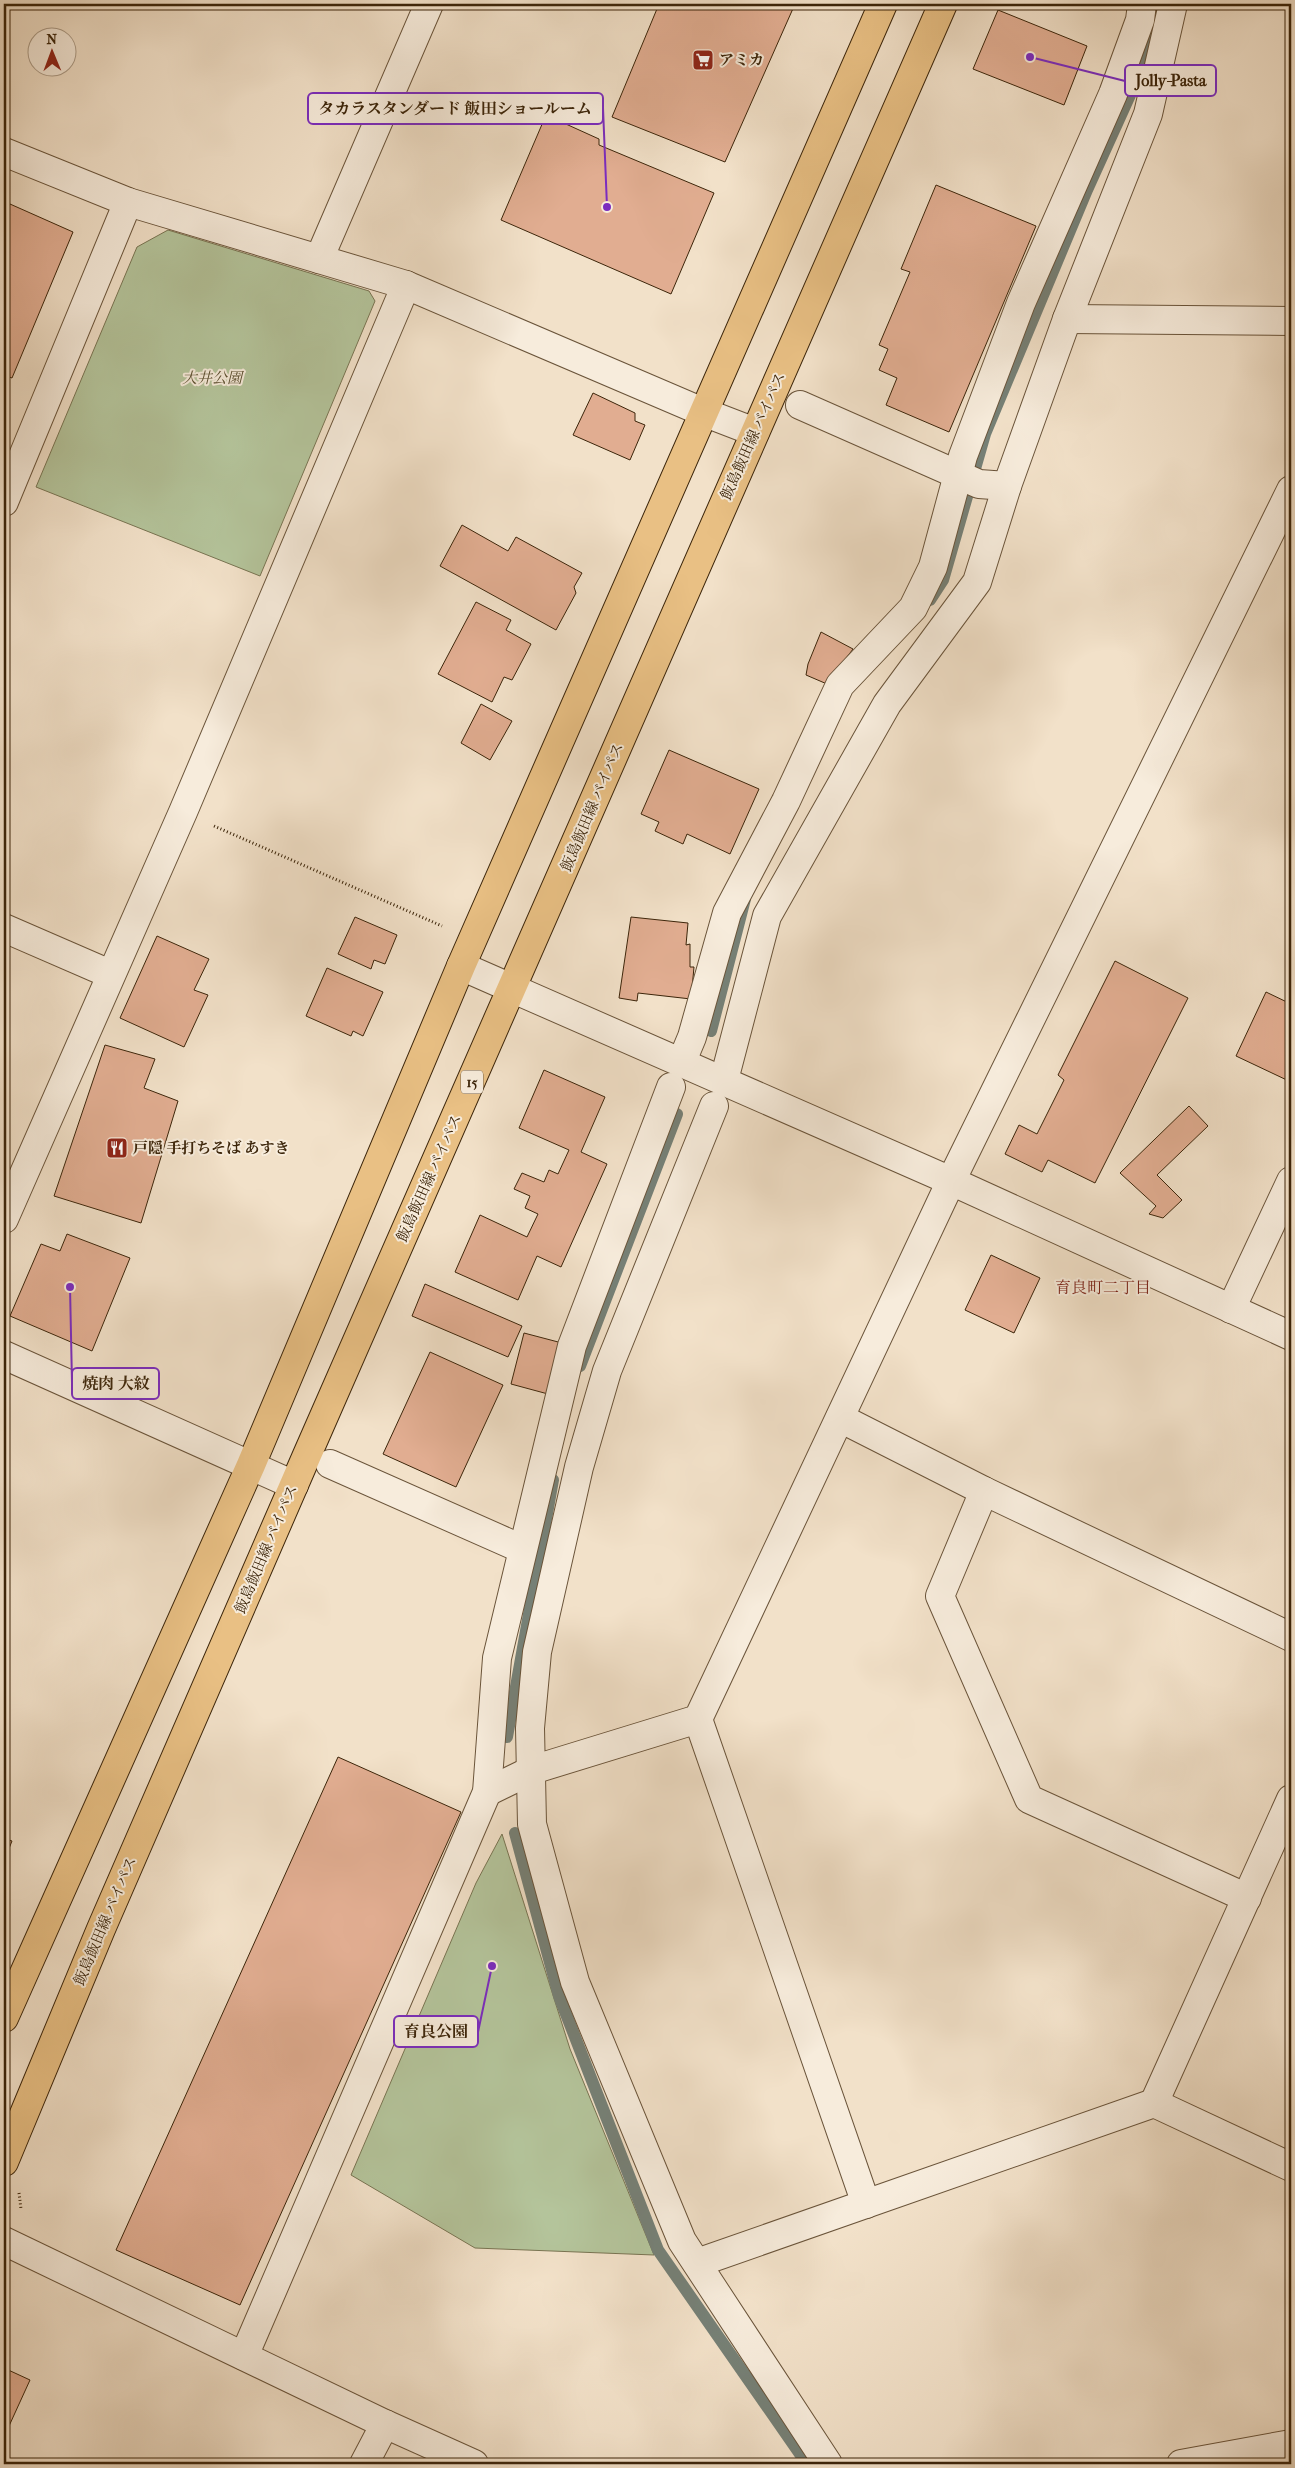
<svg xmlns="http://www.w3.org/2000/svg" width="1295" height="2468" viewBox="0 0 1295 2468" font-family="'IM FELL French Canon','Noto Serif JP',serif">
  <style>
    .green { fill: #b4c49b; stroke: #787452 }
    .lines { fill: none; stroke-linecap: round; stroke-linejoin: round }
    .stream { stroke: #768076; stroke-width: 12 }
    .building { fill: #e1ad91; stroke: #3c250a }
    .minor-casing { stroke: #6a543a; stroke-width: 30 }
    .major-casing { stroke: #3c250a; stroke-width: 30 }
    .path { stroke: #3c250a; stroke-width: 3; stroke-dasharray: 1 2.5; stroke-linecap: butt }
    .minor { stroke: #f7ecdc; stroke-width: 28 }
    .major { stroke: #e9c084; stroke-width: 28 }
    .labels { text-anchor: middle; stroke-width: 4; stroke-linejoin: round; paint-order: stroke }
    .shield { fill: #f7ecdc; stroke: #746149; stroke-width: 1 }
    .shield-label { font-size: 14px; font-weight: bold; fill: #3c250a }
    .poi-label { font-size: 15px; font-weight: bold; fill: #3c250a; stroke: #f7ecdc; text-anchor: start }
    .park-label { font-size: 15px; font-style: italic; fill: #5a4d2e; stroke: #f7ecdc }
    .street-label { font-size: 15px; fill: #3c250a; stroke: #f7ecdc }
    .neighbourhood-label { font-size: 16px; fill: #7a1f14; stroke: #f7ecdc }
    .leader { fill: none; stroke: #7b2cbf; stroke-width: 2 }
    .callout-dot { fill: #7b2cbf; stroke: #f7ecdc; stroke-width: 2 }
    .callout { fill: #f7ecdc; stroke: #7b2cbf; stroke-width: 2 }
    .callout-label { font-size: 16px; text-anchor: middle; font-weight: bold; fill: #3c250a }
  </style>
  <rect width="100%" height="100%" fill="#f2e1c9"/>
  <filter id="stains"><feTurbulence type="fractalNoise" baseFrequency=".004" numOctaves="4"/><feColorMatrix values="0 0 0 0 .2 0 0 0 0 .09 0 0 0 0 .02 0 0 0 .5 -.17"/></filter>
  <radialGradient id="worn" r=".72"><stop offset=".6" stop-color="#630" stop-opacity="0"/><stop offset="1" stop-color="#630" stop-opacity=".3"/></radialGradient>
  <g class="green">
    <path d="M 168,230 L 369,291 L 375,301 L 260,576 L 36,487 L 137,247 Z"/>
    <path d="M 502,1834 L 570,2049 L 654,2255 L 475,2248 L 351,2175 L 476,1883 Z"/>
  </g>
  <g class="lines">
    <g class="stream">
      <path d="M 930,600 L 943,580 L 985,434 L 1087,190 L 1135,84 L 1157,4"/>
      <path d="M 711,1031 L 745,899"/>
      <path d="M 580,1366 L 677,1114"/>
      <path d="M 507,1737 L 553,1480"/>
      <path d="M 515,1833 L 559,1996 L 658,2250 L 807,2464"/>
    </g>
  </g>
  <g class="building">
    <path d="M 659,4 L 795,4 L 725,162 L 612,117 Z"/>
    <path d="M 998,10 L 1087,46 L 1064,105 L 973,69 Z"/>
    <path d="M 546,115 L 599,139 L 599,145 L 714,193 L 671,294 L 501,220 Z"/>
    <path d="M 936,185 L 1036,226 L 949,432 L 886,405 L 897,378 L 879,370 L 888,349 L 879,345 L 910,272 L 901,269 Z"/>
    <path d="M 10,204 L 73,232 L 12,378 L 4,375 L 4,220 Z"/>
    <path d="M 593,393 L 635,413 L 635,421 L 645,425 L 630,460 L 573,435 Z"/>
    <path d="M 462,525 L 508,551 L 516,537 L 582,573 L 574,587 L 576,593 L 556,630 L 440,566 Z"/>
    <path d="M 476,602 L 511,620 L 506,630 L 531,644 L 512,680 L 504,677 L 492,702 L 438,674 Z"/>
    <path d="M 821,632 L 853,649 L 827,684 L 806,675 L 808,664 Z"/>
    <path d="M 481,704 L 512,721 L 490,760 L 461,743 Z"/>
    <path d="M 669,750 L 759,789 L 730,854 L 687,834 L 683,844 L 655,831 L 659,822 L 641,814 Z"/>
    <path d="M 355,917 L 397,935 L 385,964 L 374,960 L 371,969 L 338,954 Z"/>
    <path d="M 631,917 L 688,923 L 686,945 L 690,944 L 690,967 L 694,967 L 691,999 L 638,993 L 637,1001 L 619,998 Z"/>
    <path d="M 157,936 L 209,959 L 194,990 L 208,995 L 184,1047 L 120,1018 Z"/>
    <path d="M 1115,961 L 1188,998 L 1095,1183 L 1048,1160 L 1042,1172 L 1005,1154 L 1019,1125 L 1037,1134 L 1064,1080 L 1058,1075 Z"/>
    <path d="M 327,968 L 383,992 L 363,1036 L 353,1031 L 351,1036 L 306,1016 Z"/>
    <path d="M 1266,992 L 1291,1004 L 1291,1082 L 1236,1056 Z"/>
    <path d="M 105,1045 L 155,1059 L 144,1088 L 178,1101 L 141,1223 L 54,1196 Z"/>
    <path d="M 544,1070 L 605,1097 L 581,1152 L 607,1164 L 561,1267 L 537,1256 L 518,1300 L 455,1272 L 480,1215 L 527,1237 L 538,1214 L 525,1208 L 530,1196 L 514,1189 L 522,1173 L 544,1182 L 549,1170 L 558,1174 L 569,1150 L 519,1128 Z"/>
    <path d="M 1189,1106 L 1208,1126 L 1157,1175 L 1182,1200 L 1163,1218 L 1149,1214 L 1156,1206 L 1120,1173 Z"/>
    <path d="M 67,1234 L 130,1258 L 92,1351 L 10,1316 L 41,1244 L 60,1251 Z"/>
    <path d="M 991,1255 L 1040,1278 L 1014,1333 L 965,1310 Z"/>
    <path d="M 425,1284 L 522,1326 L 508,1357 L 412,1316 Z"/>
    <path d="M 524,1333 L 562,1343 L 548,1394 L 511,1384 Z"/>
    <path d="M 430,1352 L 503,1385 L 456,1487 L 383,1454 Z"/>
    <path d="M 338,1757 L 461,1812 L 240,2305 L 116,2250 Z"/>
    <path d="M 4,1838 L 12,1841 L 4,1861 Z"/>
    <path d="M 4,2368 L 30,2380 L 4,2437 Z"/>
  </g>
  <g class="lines">
    <g class="minor-casing">
      <g id="minor">
        <path d="M 4,152 L 128,202 L 406,285 L 703,412 L 755,432"/>
        <path d="M 319,259 L 429,4"/>
        <path d="M 1067,319 L 1291,321"/>
        <path d="M 800,405 L 979,484 L 1007,486"/>
        <path d="M 4,502 L 128,202"/>
        <path d="M 4,928 L 110,974"/>
        <path d="M 461,966 L 951,1181 L 1291,1336"/>
        <path d="M 682,1061 L 692,1037 L 727,913 L 786,801 L 840,685 L 913,608 L 933,567 L 963,456 L 1021,303 L 1113,94 L 1140,20 L 1142,4"/>
        <path d="M 724,1080 L 767,916 L 887,704 L 977,582 L 1007,486 L 1067,319 L 1148,114 L 1173,4"/>
        <path d="M 714,1106 L 607,1371 L 579,1467 L 537,1652 L 530,1728 L 532,1824 L 575,1982 L 682,2241 L 828,2464"/>
        <path d="M 4,1219 L 183,812 L 406,285"/>
        <path d="M 1231,1309 L 1291,1181"/>
        <path d="M 4,1355 L 294,1485"/>
        <path d="M 840,1418 L 984,1491 L 1291,1637"/>
        <path d="M 330,1464 L 522,1549"/>
        <path d="M 984,1491 L 940,1596 L 1029,1799 L 1247,1898"/>
        <path d="M 698,1719 L 866,2204"/>
        <path d="M 487,1792 L 532,1770 L 698,1719 L 951,1181 L 1291,490"/>
        <path d="M 1154,2103 L 1291,1799"/>
        <path d="M 4,2241 L 385,2424 L 474,2464"/>
        <path d="M 697,2263 L 1154,2103 L 1291,2167"/>
        <path d="M 244,2356 L 487,1792 L 497,1658 L 572,1346 L 671,1087"/>
        <path d="M 364,2464 L 385,2424"/>
        <path d="M 1181,2464 L 1291,2444"/>
      </g>
    </g>
    <g class="major-casing">
      <g id="major">
        <path d="M 4,2018 L 251,1465 L 461,966 L 883,4"/>
        <path d="M 4,2162 L 101,1929 L 307,1455 L 943,4"/>
      </g>
    </g>
    <g class="path">
      <path d="M 214,826 L 442,926"/>
      <path d="M 19,2193 L 21,2209"/>
    </g>
    <use href="#minor" class="minor"/>
    <use href="#major" class="major"/>
  </g>
  <defs>
    <g id="supermarket-square" transform="scale(1.125)"><rect x="-9" y="-9" width="18" height="18" rx="4" fill="#8f2418" stroke="#f7ecdc"/><path d="M-6-5.5h2.5l.6 2H6L4.5 2H-2.5L-4.4-4H-6ZM-1.5 3.2a1.3 1.3 0 1 0 .1 0ZM3 3.2a1.3 1.3 0 1 0 .1 0Z" fill="#fff"/></g>
    <g id="restaurant-square" transform="scale(1.125)"><rect x="-9" y="-9" width="18" height="18" rx="4" fill="#8f2418" stroke="#f7ecdc"/><path d="M-5-6h1v4h1v-4h1v4h1v-4h1v5L-1.5 .5V6h-2V.5L-5-1ZM5-6V6H3V1.5H1.5Q1.5-4 5-6Z" fill="#fff"/></g>
  </defs>
  <g fill-rule="evenodd">
    <use href="#supermarket-square" x="703" y="60"/>
    <use href="#restaurant-square" x="117" y="1148"/>
  </g>
  <g class="labels">
    <rect class="shield" x="461" y="1070.5" width="22" height="23" rx="4"/>
    <g class="shield-label">
      <text x="472" y="1087">15</text>
    </g>
    <g class="poi-label">
      <text x="719" y="65">アミカ</text>
      <text x="133" y="1153">戸隠 手打ちそば あすき</text>
    </g>
    <g class="park-label">
      <text x="212" y="383">大井公園</text>
    </g>
    <g class="street-label">
      <text transform="translate(753 436) rotate(-66)" y="5">飯島飯田線 バイパス</text>
      <text transform="translate(592 807) rotate(-67)" y="5">飯島飯田線 バイパス</text>
      <text transform="translate(429 1178) rotate(-66)" y="5">飯島飯田線 バイパス</text>
      <text transform="translate(266 1549) rotate(-67)" y="5">飯島飯田線 バイパス</text>
      <text transform="translate(105 1921) rotate(-67)" y="5">飯島飯田線 バイパス</text>
    </g>
    <g class="neighbourhood-label">
      <text x="1103" y="1293">育良町二丁目</text>
    </g>
  </g>
  <path class="leader" d="M1030 57L1125 81M607 207L603 108M70 1287L72 1383M492 1966L478 2032"/>
  <g class="callout-dot">
    <circle cx="1030" cy="57" r="5"/>
    <circle cx="607" cy="207" r="5"/>
    <circle cx="70" cy="1287" r="5"/>
    <circle cx="492" cy="1966" r="5"/>
  </g>
  <g class="callout">
    <rect x="1125" y="65" width="91" height="31" rx="5"/>
    <rect x="308" y="93" width="295" height="31" rx="5"/>
    <rect x="72" y="1368" width="87" height="31" rx="5"/>
    <rect x="394" y="2016" width="84" height="31" rx="5"/>
  </g>
  <g class="callout-label">
    <text x="1171" y="86">Jolly-Pasta</text>
    <text x="455" y="114">タカラスタンダード 飯田ショールーム</text>
    <text x="116" y="1389">焼肉 大紋</text>
    <text x="436" y="2037">育良公園</text>
  </g>
  <rect width="1295" height="2468" fill="none" stroke="#f2e1c9" stroke-width="20"/>
  <rect x="5" y="5" width="1285" height="2458" fill="none" stroke="#3c250a" stroke-width="2.5"/>
  <rect x="10" y="10" width="1275" height="2448" fill="none" stroke="#3c250a"/>
  <g transform="translate(52 52) rotate(359)"><circle r="24" fill="#f7ecdc" stroke="#ac9c88"/>
  <path d="M0-4L9 19L0 12L-9 19Z" fill="#8f2418"/>
  <text y="-8" font-size="14" font-weight="bold" text-anchor="middle" fill="#3c250a">N</text>
  </g>
  <rect width="100%" height="100%" filter="url(#stains)"/>
  <rect width="100%" height="100%" fill="url(#worn)"/>
</svg>
